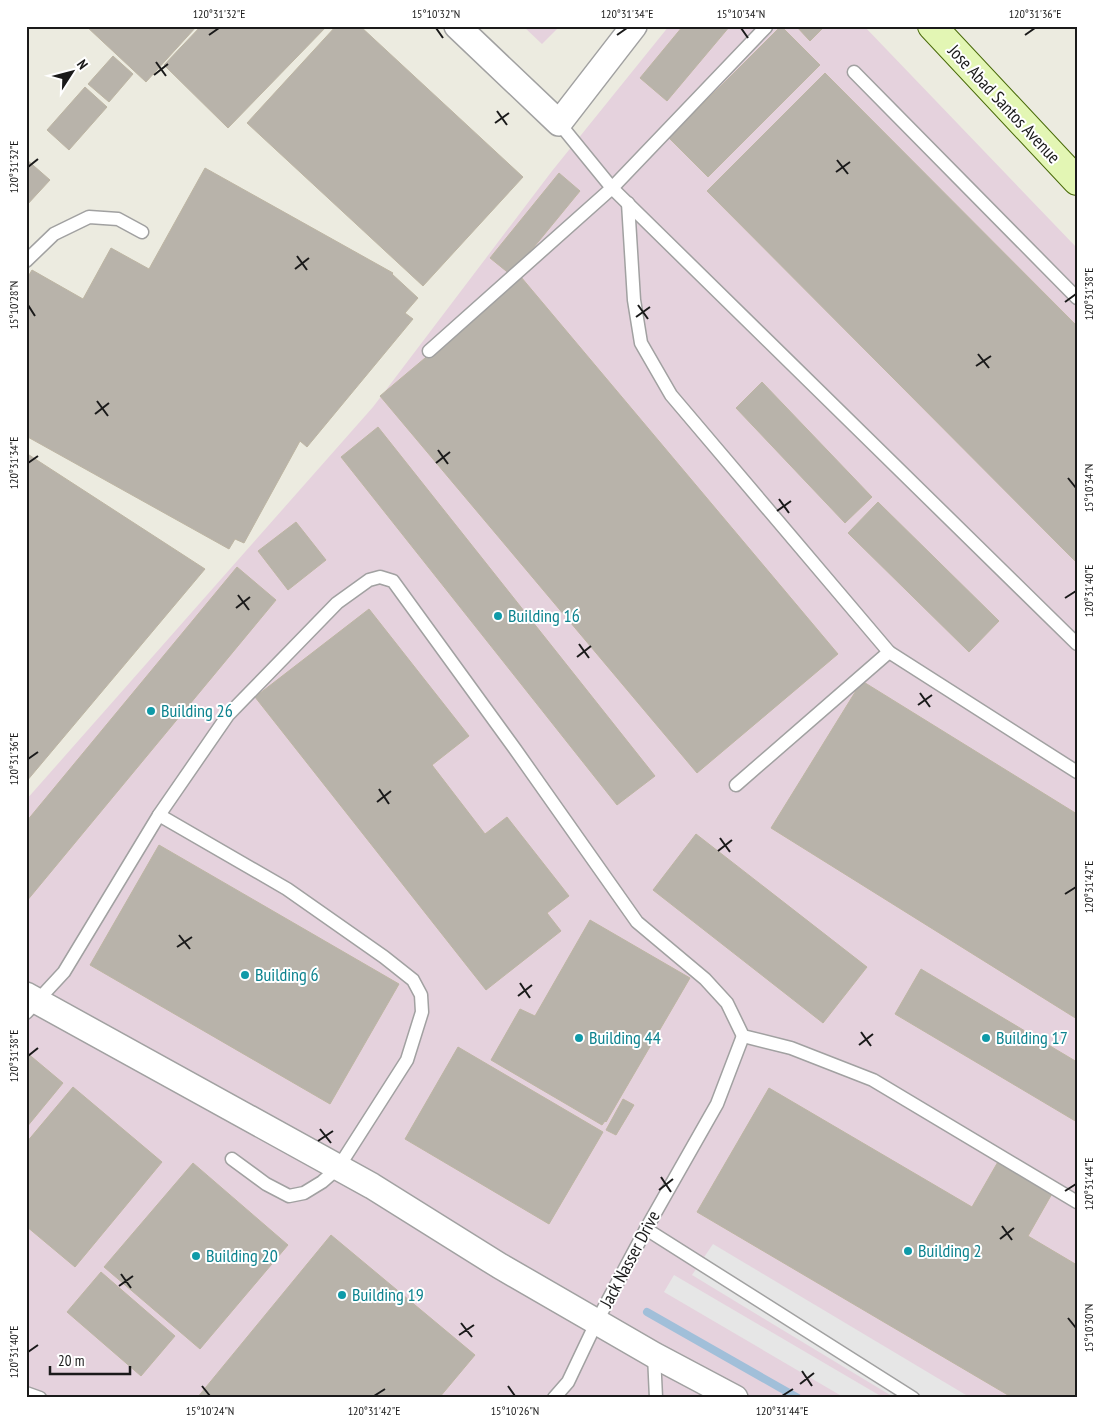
<svg xmlns="http://www.w3.org/2000/svg" width="1103" height="1424" viewBox="0 0 1103 1424" font-family="'PT Sans Narrow',sans-serif">
  <style>
    .industrial { fill: #e5d2dd }
    .parking { fill: #e6e6e6 }
    .lines { fill: none; stroke-linecap: round; stroke-linejoin: round }
    .stream { stroke: #a1bfd9; stroke-width: 8 }
    .building { fill: #b8b3aa; stroke: #bdb5a3 }
    .service-casing { stroke: #a1a1a1; stroke-width: 15 }
    .minor-casing { stroke: #a1a1a1; stroke-width: 28 }
    .secondary-casing { stroke: #496a09; stroke-width: 30 }
    .service { stroke: #fff; stroke-width: 12 }
    .minor { stroke: #fff; stroke-width: 25 }
    .secondary { stroke: #e3f6b4; stroke-width: 28 }
    .ticks { fill: none; stroke: #1a1a1a; stroke-width: 2 }
    .culture-dot { fill: #0f9aa8; stroke: #fff; stroke-width: 2 }
    .labels { text-anchor: middle; stroke-width: 4; stroke-linejoin: round; paint-order: stroke }
    .street-label { font-size: 18px; fill: #1a1a1a; stroke: #fff }
    .culture-label { font-size: 18px; fill: #0d838f; stroke: #fff; text-anchor: start }
    .neatline { fill: none; stroke: #1a1a1a; stroke-width: 2 }
    .ticks-label { font-size: 12px; text-anchor: middle; fill: #1a1a1a }
  </style>
  <rect width="100%" height="100%" fill="#ecebe0"/>
  <g class="industrial">
    <path d="M 523,26 L 560,26 L 542,44 Z"/>
    <path d="M 669,26 L 864,26 L 1077,248 L 1077,1398 L 26,1398 L 26,800 L 373,407 L 552,171 Z"/>
  </g>
  <g class="parking">
    <path d="M 713,1244 L 971,1398 L 895,1398 L 692,1275 Z"/>
    <path d="M 674,1275 L 884,1398 L 845,1398 L 664,1292 Z"/>
  </g>
  <g class="lines">
    <path class="stream" d="M 647,1312 L 798,1398"/>
  </g>
  <g class="building">
    <path d="M 86,26 L 195,26 L 196,27 L 146,82 Z"/>
    <path d="M 201,26 L 327,26 L 228,128 L 164,65 Z"/>
    <path d="M 336,26 L 360,26 L 523,177 L 423,286 L 247,123 Z"/>
    <path d="M 683,26 L 730,26 L 667,101 L 640,78 Z"/>
    <path d="M 781,26 L 820,65 L 708,177 L 669,138 Z"/>
    <path d="M 796,26 L 825,26 L 810,41 Z"/>
    <path d="M 113,56 L 133,74 L 109,102 L 88,84 Z"/>
    <path d="M 825,73 L 1077,326 L 1077,563 L 707,191 Z"/>
    <path d="M 85,87 L 107,107 L 69,150 L 47,130 Z"/>
    <path d="M 26,159 L 50,180 L 26,206 Z"/>
    <path d="M 205,168 L 393,273 L 392,274 L 418,298 L 405,313 L 413,319 L 307,447 L 300,441 L 244,543 L 235,539 L 229,549 L 26,436 L 26,280 L 32,270 L 83,299 L 111,248 L 149,269 Z"/>
    <path d="M 559,173 L 580,191 L 511,275 L 490,258 Z"/>
    <path d="M 521,277 L 838,654 L 697,773 L 380,396 Z"/>
    <path d="M 762,382 L 872,497 L 845,523 L 736,408 Z"/>
    <path d="M 378,427 L 655,776 L 617,805 L 341,457 Z"/>
    <path d="M 26,453 L 205,569 L 26,782 Z"/>
    <path d="M 878,502 L 999,621 L 969,652 L 848,533 Z"/>
    <path d="M 296,522 L 326,560 L 288,590 L 258,551 Z"/>
    <path d="M 237,567 L 276,600 L 26,902 L 26,822 Z"/>
    <path d="M 369,609 L 469,736 L 432,765 L 485,834 L 507,817 L 569,896 L 547,913 L 561,931 L 486,990 L 255,697 Z"/>
    <path d="M 862,681 L 1077,814 L 1077,1019 L 771,828 Z"/>
    <path d="M 696,834 L 867,967 L 823,1023 L 653,890 Z"/>
    <path d="M 159,845 L 399,984 L 330,1104 L 90,965 Z"/>
    <path d="M 590,920 L 690,978 L 606,1122 L 605,1121 L 602,1125 L 491,1060 L 520,1009 L 535,1016 Z"/>
    <path d="M 921,969 L 1077,1062 L 1077,1122 L 895,1014 Z"/>
    <path d="M 458,1047 L 603,1132 L 549,1224 L 405,1139 Z"/>
    <path d="M 26,1052 L 63,1083 L 26,1128 Z"/>
    <path d="M 73,1087 L 162,1162 L 75,1267 L 26,1226 L 26,1143 Z"/>
    <path d="M 769,1088 L 972,1207 L 999,1160 L 1053,1192 L 1028,1236 L 1077,1265 L 1077,1398 L 1013,1398 L 697,1212 Z"/>
    <path d="M 623,1099 L 634,1105 L 616,1135 L 606,1130 Z"/>
    <path d="M 193,1163 L 288,1245 L 200,1349 L 104,1267 Z"/>
    <path d="M 331,1235 L 475,1355 L 439,1398 L 197,1398 Z"/>
    <path d="M 101,1272 L 175,1336 L 141,1376 L 67,1312 Z"/>
  </g>
  <g class="lines">
    <g class="service-casing">
      <g id="service">
        <path d="M 854,72 L 1077,298"/>
        <path d="M 559,123 L 612,188 L 1077,644"/>
        <path d="M 628,203 L 634,300 L 641,343 L 671,395 L 889,652 L 1077,772"/>
        <path d="M 26,261 L 54,234 L 89,217 L 118,219 L 142,232"/>
        <path d="M 429,351 L 612,188 L 766,27"/>
        <path d="M 736,785 L 889,652"/>
        <path d="M 159,815 L 287,889 L 384,957 L 413,980 L 421,995 L 422,1012 L 407,1060 L 338,1168 L 322,1182 L 304,1193 L 289,1196 L 266,1184 L 232,1159"/>
        <path d="M 26,1013 L 64,972 L 159,815 L 228,715 L 337,603 L 369,580 L 380,577 L 393,581 L 515,749 L 637,922 L 705,979 L 727,1003 L 743,1036 L 791,1048 L 873,1080 L 1077,1202"/>
        <path d="M 646,1229 L 913,1398"/>
        <path d="M 654,1355 L 656,1398"/>
        <path d="M 26,1393 L 40,1398"/>
        <path d="M 554,1398 L 568,1382 L 597,1321 L 646,1229 L 717,1104 L 743,1036"/>
      </g>
    </g>
    <g class="minor-casing">
      <g id="minor">
        <path d="M 457,26 L 559,123 L 634,26"/>
        <path d="M 26,995 L 372,1186 L 500,1266 L 654,1355 L 735,1398"/>
      </g>
    </g>
    <g class="secondary-casing">
      <path id="secondary" d="M 932,26 L 1077,181"/>
    </g>
    <use href="#service" class="service"/>
    <use href="#minor" class="minor"/>
    <use href="#secondary" class="secondary"/>
  </g>
  <path class="ticks" d="M 436,28 L 443,38M 741,28 L 748,38M 209,35 L 219,28M 617,35 L 627,28M 1025,35 L 1035,28M 156,62 L 166,76M 154,75 L 168,64M 497,111 L 507,125M 495,123 L 509,113M 837,160 L 848,174M 28,167 L 38,159M 836,172 L 850,162M 297,256 L 307,270M 295,269 L 309,258M 1065,302 L 1076,294M 28,305 L 35,316M 638,305 L 648,319M 636,317 L 650,307M 978,354 L 989,368M 976,366 L 991,356M 97,401 L 108,416M 95,414 L 109,403M 438,450 L 448,464M 28,463 L 38,456M 436,463 L 450,452M 1068,478 L 1076,488M 779,499 L 789,513M 777,511 L 791,501M 238,595 L 249,610M 1065,598 L 1076,591M 236,608 L 250,597M 579,644 L 589,658M 577,657 L 591,646M 920,693 L 930,707M 918,705 L 932,695M 28,759 L 38,752M 379,789 L 389,804M 377,802 L 391,791M 720,838 L 730,852M 718,851 L 732,840M 1065,894 L 1076,887M 179,935 L 190,949M 177,947 L 192,937M 520,983 L 530,998M 518,996 L 532,985M 861,1032 L 871,1046M 859,1045 L 873,1034M 28,1056 L 38,1048M 320,1129 L 331,1143M 318,1141 L 333,1131M 661,1177 L 671,1192M 659,1190 L 673,1179M 1065,1191 L 1076,1184M 1002,1226 L 1012,1240M 1000,1239 L 1014,1228M 121,1274 L 131,1288M 119,1286 L 133,1276M 1068,1318 L 1076,1328M 461,1323 L 472,1337M 459,1335 L 474,1325M 28,1352 L 38,1345M 802,1371 L 812,1386M 800,1384 L 814,1373M 202,1386 L 210,1396M 508,1386 L 515,1396M 374,1396 L 385,1389M 782,1396 L 793,1389"/>
  <g class="culture-dot">
    <circle cx="498" cy="616" r="5"/>
    <circle cx="151" cy="711" r="5"/>
    <circle cx="245" cy="975" r="5"/>
    <circle cx="579" cy="1038" r="5"/>
    <circle cx="986" cy="1038" r="5"/>
    <circle cx="908" cy="1251" r="5"/>
    <circle cx="196" cy="1256" r="5"/>
    <circle cx="342" cy="1295" r="5"/>
  </g>
  <g class="labels">
    <g class="street-label">
      <text transform="translate(1004 104) rotate(47)" y="6">Jose Abad Santos Avenue</text>
      <text transform="translate(630 1259) rotate(-62)" y="6">Jack Nasser Drive</text>
    </g>
    <g class="culture-label">
      <text x="508" y="622">Building 16</text>
      <text x="161" y="717">Building 26</text>
      <text x="255" y="981">Building 6</text>
      <text x="589" y="1044">Building 44</text>
      <text x="996" y="1044">Building 17</text>
      <text x="918" y="1257">Building 2</text>
      <text x="206" y="1262">Building 20</text>
      <text x="352" y="1301">Building 19</text>
    </g>
  </g>
  <rect width="1103" height="1424" fill="none" stroke="#ffffff" stroke-width="55"/>
  <g transform="translate(72 72) rotate(54)" stroke="#ffffff" stroke-width="4" paint-order="stroke">
  <path d="M0-4L9 19L0 12L-9 19Z" fill="#1a1a1a"/>
  <text y="-8" font-size="14" font-weight="bold" text-anchor="middle" fill="#1a1a1a">N</text>
  </g>
  <path d="M50 1366v8h80v-8" fill="none" stroke="#1a1a1a" stroke-width="2.5"/>
  <text x="58" y="1366" font-size="15" fill="#1a1a1a" stroke="#ffffff" stroke-width="4" paint-order="stroke">20 m</text>
  <rect x="28" y="28" width="1048" height="1368" class="neatline"/>
  <g class="ticks-label">
    <text x="219" y="18">120°31'32"E</text>
    <text x="436" y="18">15°10'32"N</text>
    <text x="627" y="18">120°31'34"E</text>
    <text x="741" y="18">15°10'34"N</text>
    <text x="1035" y="18">120°31'36"E</text>
    <text transform="translate(14 167) rotate(-90)" y="4">120°31'32"E</text>
    <text transform="translate(1089 294) rotate(-90)" y="4">120°31'38"E</text>
    <text transform="translate(14 305) rotate(-90)" y="4">15°10'28"N</text>
    <text transform="translate(14 463) rotate(-90)" y="4">120°31'34"E</text>
    <text transform="translate(1089 488) rotate(-90)" y="4">15°10'34"N</text>
    <text transform="translate(1089 591) rotate(-90)" y="4">120°31'40"E</text>
    <text transform="translate(14 759) rotate(-90)" y="4">120°31'36"E</text>
    <text transform="translate(1089 887) rotate(-90)" y="4">120°31'42"E</text>
    <text transform="translate(14 1056) rotate(-90)" y="4">120°31'38"E</text>
    <text transform="translate(1089 1184) rotate(-90)" y="4">120°31'44"E</text>
    <text transform="translate(1089 1328) rotate(-90)" y="4">15°10'30"N</text>
    <text transform="translate(14 1352) rotate(-90)" y="4">120°31'40"E</text>
    <text x="210" y="1415">15°10'24"N</text>
    <text x="374" y="1415">120°31'42"E</text>
    <text x="515" y="1415">15°10'26"N</text>
    <text x="782" y="1415">120°31'44"E</text>
  </g>
</svg>
